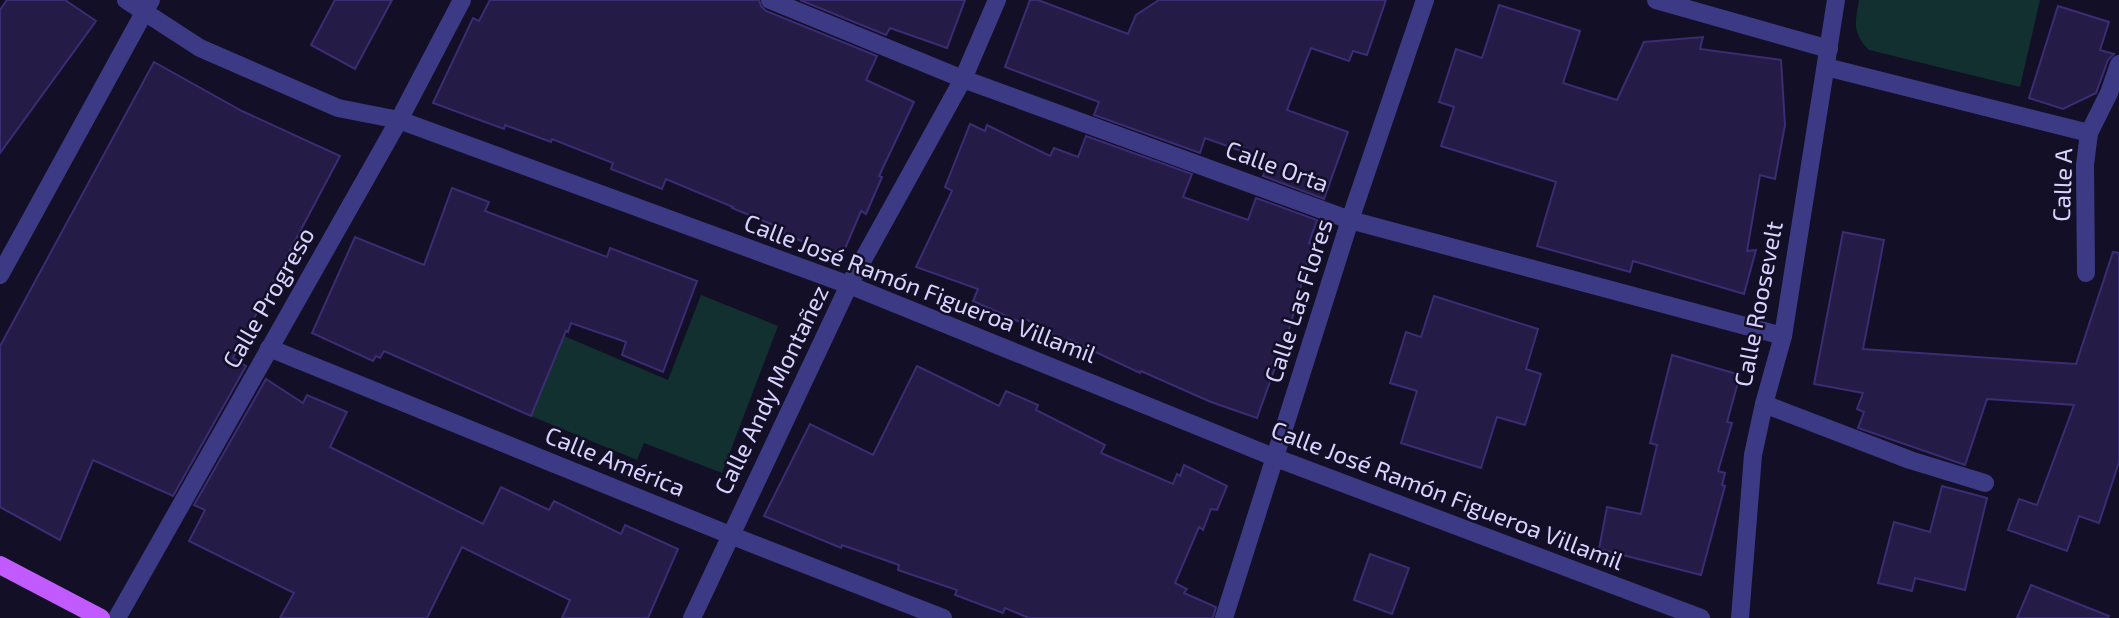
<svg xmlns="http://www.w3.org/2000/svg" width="2119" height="618" viewBox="0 0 2119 618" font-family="'Exo 2',sans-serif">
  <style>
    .green { fill: #12302f }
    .building { fill: #241b47; stroke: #3b2d73; stroke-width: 2 }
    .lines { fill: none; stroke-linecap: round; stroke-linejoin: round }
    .service { stroke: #3d3a85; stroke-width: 18 }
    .minor { stroke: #3d3a85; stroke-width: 18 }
    .tertiary { stroke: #3d3a85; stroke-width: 18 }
    .primary { stroke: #c25bff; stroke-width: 18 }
    .labels { text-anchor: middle; stroke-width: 5; stroke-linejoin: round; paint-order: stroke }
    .street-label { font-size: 24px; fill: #d9d4ff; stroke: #130f26 }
  </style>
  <rect width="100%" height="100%" fill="#130f26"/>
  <g class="green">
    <path d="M 1859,0 L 2040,0 L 2020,87 L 1869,50 C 1852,33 1855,22 1859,0 Z"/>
    <path d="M 701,295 L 778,326 L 722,473 L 644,443 L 637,460 L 531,416 L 564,336 L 668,380 Z"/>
  </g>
  <g class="building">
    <path d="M 7,0 L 65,0 L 96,21 L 0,153 L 0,10 Z"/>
    <path d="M 335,0 L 392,0 L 355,69 L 311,45 Z"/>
    <path d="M 490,0 L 759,0 L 761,6 L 766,11 L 877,56 L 866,80 L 914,102 L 879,176 L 882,177 L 866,214 L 861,211 L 841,258 L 783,233 L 785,230 L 732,208 L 733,207 L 666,179 L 662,189 L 611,169 L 613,163 L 552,139 L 551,142 L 505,125 L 504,129 L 433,103 L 473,18 L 479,21 Z"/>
    <path d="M 800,0 L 965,0 L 947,48 L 890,28 L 886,35 Z"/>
    <path d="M 1030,0 L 1038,0 L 1128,34 L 1136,15 L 1159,0 L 1386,0 L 1367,55 L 1353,51 L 1349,61 L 1311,48 L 1287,110 L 1348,132 L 1324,199 L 1263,176 L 1269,161 L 1205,138 L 1200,153 L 1094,115 L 1099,102 L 1005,67 Z"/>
    <path d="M 1499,5 L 1580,31 L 1563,83 L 1617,100 L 1644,42 L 1703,37 L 1700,49 L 1781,60 L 1785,125 L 1775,179 L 1760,175 L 1747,251 L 1756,250 L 1744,294 L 1633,261 L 1630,272 L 1537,246 L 1556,182 L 1441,146 L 1454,107 L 1439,102 L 1456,49 L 1482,58 Z"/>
    <path d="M 2058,6 L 2109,22 L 2100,50 L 2114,54 L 2108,60 L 2096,93 L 2063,109 L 2029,98 Z"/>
    <path d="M 154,62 L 242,111 L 340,156 L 233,358 L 246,366 L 173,496 L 93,460 L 60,540 L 0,507 L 0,346 Z"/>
    <path d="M 970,124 L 985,131 L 987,125 L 1050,156 L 1054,148 L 1078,157 L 1086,136 L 1192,174 L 1183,197 L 1248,220 L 1256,198 L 1317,220 L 1309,243 L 1312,244 L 1291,323 L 1257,418 L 1211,402 L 1141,371 L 1140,373 L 1068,339 L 1066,342 L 1022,317 L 1020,322 L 973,301 L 978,289 L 916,267 L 952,191 L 945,187 Z"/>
    <path d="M 452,188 L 489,202 L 485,211 L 607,257 L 610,248 L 697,281 L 663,372 L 622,355 L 626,342 L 571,323 L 568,332 L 566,331 L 531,416 L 384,351 L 380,358 L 376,356 L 373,361 L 312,333 L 355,237 L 424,265 Z"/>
    <path d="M 1843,232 L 1884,240 L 1863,349 L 2076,364 L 2113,252 L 2119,253 L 2119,462 L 2099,523 L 2079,516 L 2067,551 L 2008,530 L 2019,499 L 2037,505 L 2074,405 L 1987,399 L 1965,465 L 1858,428 L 1864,412 L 1857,409 L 1863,393 L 1814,384 Z"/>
    <path d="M 1434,296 L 1538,329 L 1526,369 L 1541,374 L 1525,425 L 1497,417 L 1481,468 L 1401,443 L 1417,391 L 1390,383 L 1406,332 L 1421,337 Z"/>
    <path d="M 1672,355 L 1740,375 L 1727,422 L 1732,423 L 1718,471 L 1725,473 L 1722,485 L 1725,486 L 1701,575 L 1599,549 L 1607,507 L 1641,514 L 1657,445 L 1650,443 Z"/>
    <path d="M 917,366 L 999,406 L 1006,391 L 1038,405 L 1036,410 L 1105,445 L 1101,453 L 1173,484 L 1177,474 L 1180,476 L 1184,465 L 1227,486 L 1217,510 L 1211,509 L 1203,530 L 1199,527 L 1175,583 L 1187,589 L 1184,593 L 1216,607 L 1213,618 L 1029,618 L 1005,608 L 1003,613 L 955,595 L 957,590 L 898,570 L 899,565 L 842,545 L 841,548 L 764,516 L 810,424 L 873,455 Z"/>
    <path d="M 266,379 L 303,403 L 307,395 L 347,412 L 330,447 L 483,524 L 501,487 L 549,510 L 554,501 L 621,534 L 625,525 L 678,549 L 648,618 L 562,618 L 570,600 L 462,547 L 427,618 L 280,618 L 294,593 L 189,541 L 205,510 L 194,505 Z"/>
    <path d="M 1942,486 L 1987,498 L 1965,590 L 1915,578 L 1912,591 L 1878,583 L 1894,522 L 1930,532 Z"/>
    <path d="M 1370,554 L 1409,568 L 1392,614 L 1354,600 Z"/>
    <path d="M 2031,585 L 2109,616 L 2108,618 L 2017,618 Z"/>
  </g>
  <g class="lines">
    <g class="service">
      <path d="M 1826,67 L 2089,133"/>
      <path d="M 1764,404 L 1910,460 L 1985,483"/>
    </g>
    <g class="minor">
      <path d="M 126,0 L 200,48 L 338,108 L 399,120 L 849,285 L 1276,458 L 1701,618"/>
      <path d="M 770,0 L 963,79 L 1350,220 L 1783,336"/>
      <path d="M 1656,0 L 1829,49"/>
      <path d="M 2086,273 L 2085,165 L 2089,133 L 2109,93 L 2119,64"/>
      <path d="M 269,348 L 730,535 L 943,618"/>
      <path d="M 117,618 L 399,120 L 462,0"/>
      <path d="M 692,618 L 849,285 L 963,79 L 997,0"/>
      <path d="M 1224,618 L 1350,220 L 1425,0"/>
      <path d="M 1740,618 L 1753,455 L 1764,404 L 1783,336 L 1836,0"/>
    </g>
    <path class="tertiary" d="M 0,275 L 151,0"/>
    <path class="primary" d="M 0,565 L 101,618"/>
  </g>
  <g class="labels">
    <g class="street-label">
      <text transform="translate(1277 167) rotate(20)" y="8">Calle Orta</text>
      <text transform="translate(2063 185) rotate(-88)" y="8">Calle A</text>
      <text transform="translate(920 289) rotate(21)" y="8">Calle José Ramón Figueroa Villamil</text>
      <text transform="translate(269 298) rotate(-60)" y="8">Calle Progreso</text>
      <text transform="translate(1299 301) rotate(-72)" y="8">Calle Las Flores</text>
      <text transform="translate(1759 304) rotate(-79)" y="8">Calle Roosevelt</text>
      <text transform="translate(772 390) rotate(-64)" y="8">Calle Andy Montañez</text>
      <text transform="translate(615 462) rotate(22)" y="8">Calle América</text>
      <text transform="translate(1447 496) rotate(21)" y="8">Calle José Ramón Figueroa Villamil</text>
    </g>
  </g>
</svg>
